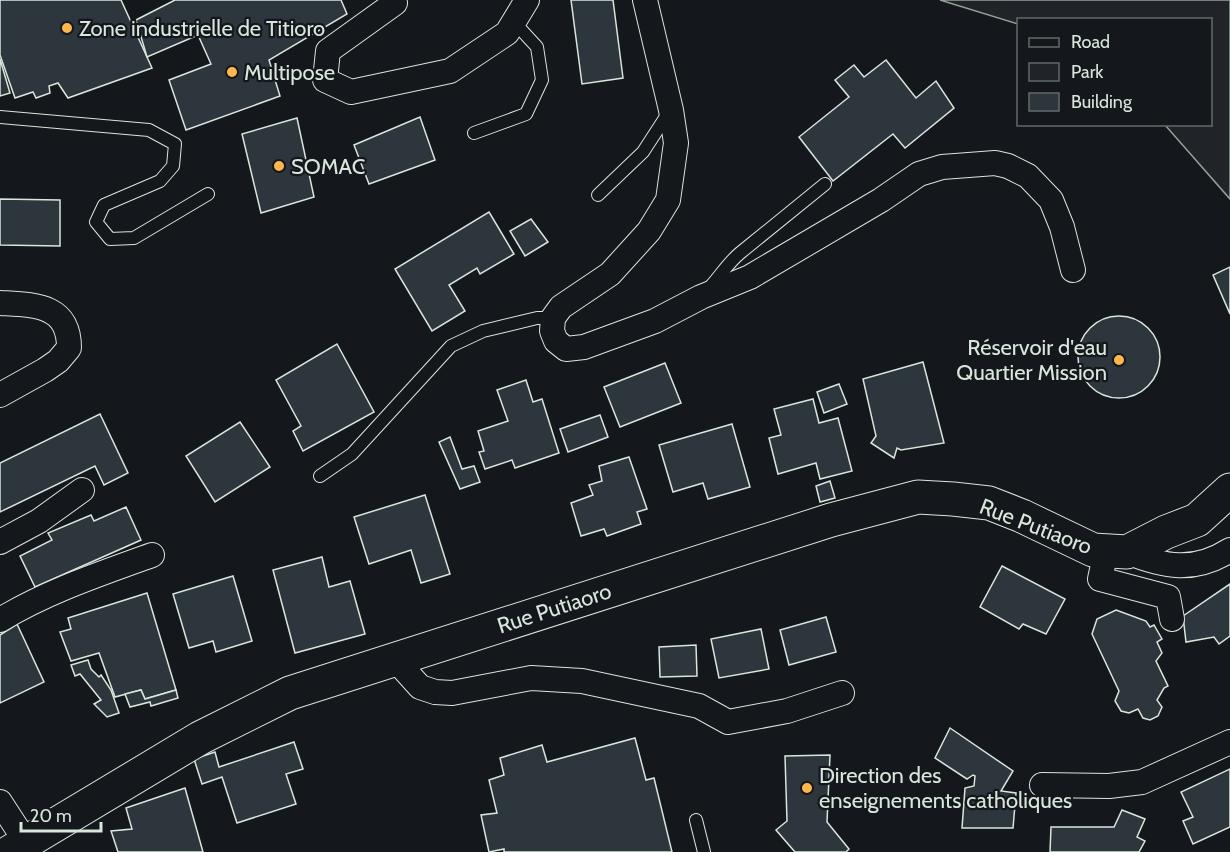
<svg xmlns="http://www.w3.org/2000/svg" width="1230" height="852" viewBox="0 0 1230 852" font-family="Cabin,sans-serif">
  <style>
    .green { fill: #202428; stroke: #939e99; stroke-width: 1.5 }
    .building { fill: #2c363c; stroke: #d8e6dc; stroke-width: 1.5 }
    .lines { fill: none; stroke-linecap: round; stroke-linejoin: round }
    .lane-casing { stroke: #d8e6dc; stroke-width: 14 }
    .street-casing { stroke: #d8e6dc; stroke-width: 26 }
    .secondary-casing { stroke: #d8e6dc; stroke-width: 35 }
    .lane { stroke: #14181c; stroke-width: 12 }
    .street { stroke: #14181c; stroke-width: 24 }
    .secondary { stroke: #14181c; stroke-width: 33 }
    .poi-dot { fill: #ffb74d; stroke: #14181c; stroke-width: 2 }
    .labels { text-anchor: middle; stroke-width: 4.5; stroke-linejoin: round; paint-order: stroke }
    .poi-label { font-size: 22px; fill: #d8e6dc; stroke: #14181c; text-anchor: start }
    .street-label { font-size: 22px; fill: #d8e6dc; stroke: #14181c }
  </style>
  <rect width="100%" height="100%" fill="#14181c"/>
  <path class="green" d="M 940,0 L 1230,0 L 1230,199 L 1165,125 L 1210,124 L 1210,20 L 1018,20 L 1018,24 Z"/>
  <g class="building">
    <path d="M 0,0 L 121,0 L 152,68 L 68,98 L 58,83 L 49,86 L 50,93 L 36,98 L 33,92 L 15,98 L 0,55 Z"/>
    <path d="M 175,0 L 341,0 L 347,14 L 269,60 L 280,96 L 186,130 L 169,80 L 211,64 L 198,35 L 147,57 L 136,20 Z"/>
    <path d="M 571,0 L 613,0 L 623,78 L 582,84 Z"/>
    <path d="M 0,59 L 10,93 L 0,96 Z"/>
    <path d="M 886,60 L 916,98 L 936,81 L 954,108 L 905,148 L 893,134 L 833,181 L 799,137 L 849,97 L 835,80 L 854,65 L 864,77 Z"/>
    <path d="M 420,117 L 435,160 L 369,184 L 354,145 Z"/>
    <path d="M 297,118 L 314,197 L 261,213 L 242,134 Z"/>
    <path d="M 0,199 L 60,200 L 60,246 L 0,245 Z"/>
    <path d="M 489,212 L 514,254 L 480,274 L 477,268 L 449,285 L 465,311 L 432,331 L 395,269 Z"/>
    <path d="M 531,219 L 548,242 L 525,256 L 510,231 Z"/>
    <path d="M 1230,267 L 1230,314 L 1213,275 Z"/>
    <circle cx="1119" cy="357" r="41"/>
    <path d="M 337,344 L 374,412 L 303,451 L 293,431 L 301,426 L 276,380 Z"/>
    <path d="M 923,362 L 944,443 L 901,450 L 897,448 L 894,458 L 871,443 L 876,436 L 863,379 Z"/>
    <path d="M 665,363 L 681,403 L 620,427 L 604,387 Z"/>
    <path d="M 526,380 L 533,402 L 542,399 L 559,453 L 515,468 L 512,460 L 485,469 L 479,452 L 484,451 L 478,431 L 508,421 L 497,390 Z"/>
    <path d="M 839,384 L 847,404 L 824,413 L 817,392 Z"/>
    <path d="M 813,399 L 819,423 L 838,418 L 852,471 L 820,479 L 816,463 L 778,474 L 769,438 L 781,435 L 774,409 Z"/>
    <path d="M 100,414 L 128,473 L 104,485 L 95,466 L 0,512 L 0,463 Z"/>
    <path d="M 600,415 L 608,437 L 568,452 L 560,429 Z"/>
    <path d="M 240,422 L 270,467 L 215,502 L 186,456 Z"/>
    <path d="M 732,424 L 750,487 L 708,499 L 703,483 L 673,492 L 659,445 Z"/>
    <path d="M 450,437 L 462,469 L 474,466 L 480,482 L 460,489 L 439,442 Z"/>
    <path d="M 629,457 L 647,509 L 637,512 L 641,524 L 607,536 L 604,529 L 581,536 L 571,503 L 593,495 L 589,485 L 602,481 L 599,466 Z"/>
    <path d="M 830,481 L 835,498 L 820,502 L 816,486 Z"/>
    <path d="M 425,495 L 450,574 L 421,583 L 411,550 L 369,564 L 354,517 Z"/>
    <path d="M 126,507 L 141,540 L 35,587 L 20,556 L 52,540 L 48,533 L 91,515 L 94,521 Z"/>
    <path d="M 322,557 L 329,587 L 350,581 L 365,634 L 295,653 L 273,570 Z"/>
    <path d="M 1002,566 L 1065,599 L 1046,634 L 1023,624 L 1019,629 L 980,607 Z"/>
    <path d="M 233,576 L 252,641 L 216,652 L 213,641 L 189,648 L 173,594 Z"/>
    <path d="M 1230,584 L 1230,636 L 1219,644 L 1214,637 L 1186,642 L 1183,616 Z"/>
    <path d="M 147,593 L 176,690 L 145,699 L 141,690 L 115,697 L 99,653 L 71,661 L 60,632 L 71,629 L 68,618 Z"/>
    <path d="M 1116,610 L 1146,621 L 1150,627 L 1154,625 L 1162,639 L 1157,642 L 1162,653 L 1156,661 L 1168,686 L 1164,688 L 1157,700 L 1162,707 L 1158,716 L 1150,720 L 1143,718 L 1138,709 L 1129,713 L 1121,711 L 1115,701 L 1119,691 L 1092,634 L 1097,619 Z"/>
    <path d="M 826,617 L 836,652 L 789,665 L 780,630 Z"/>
    <path d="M 17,624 L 44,682 L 0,703 L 0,635 Z"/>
    <path d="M 761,629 L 769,669 L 719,678 L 711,639 Z"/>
    <path d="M 696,645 L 697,676 L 660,677 L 659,647 Z"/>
    <path d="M 88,660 L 91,669 L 99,677 L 101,675 L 111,690 L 119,713 L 107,717 L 94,704 L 101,700 L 80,674 L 75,676 L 71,665 Z"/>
    <path d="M 141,690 L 145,699 L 176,690 L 178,698 L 151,706 L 150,702 L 130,707 L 125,694 Z"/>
    <path d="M 950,728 L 1013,771 L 1001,791 L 1016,793 L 1013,828 L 962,828 L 965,788 L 974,786 L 975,776 L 973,775 L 967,779 L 935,758 Z"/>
    <path d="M 635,738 L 646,780 L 654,778 L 672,852 L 504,852 L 504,849 L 489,852 L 481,815 L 497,813 L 489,780 L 504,775 L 500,758 L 542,745 L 547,762 Z"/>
    <path d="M 294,742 L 303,769 L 286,774 L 296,804 L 237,823 L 222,777 L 202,784 L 194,759 L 215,752 L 219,767 Z"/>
    <path d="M 830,755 L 827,822 L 849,849 L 846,852 L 795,852 L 776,830 L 787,821 L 785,756 Z"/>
    <path d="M 1230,769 L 1230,827 L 1193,844 L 1183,821 L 1193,817 L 1181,792 Z"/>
    <path d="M 185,788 L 203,852 L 118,852 L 111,831 L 132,829 L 126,808 Z"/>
    <path d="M 1122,810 L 1145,819 L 1137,837 L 1145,841 L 1139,852 L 1050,852 L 1051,827 L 1114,827 Z"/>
  </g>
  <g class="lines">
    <g class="lane-casing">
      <g id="lane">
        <path d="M 0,117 L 149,130 L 175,144 L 173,166 L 160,181 L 104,205 L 96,222 L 110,239 L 134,238 L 208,194"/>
        <path d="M 474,133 L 526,114 L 542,80 L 537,47 L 514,22"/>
        <path d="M 598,195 L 643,152 L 669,112"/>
        <path d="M 710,287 C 721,275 728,263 740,253 L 825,184"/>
        <path d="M 320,476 L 352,454 L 451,346 L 483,331 L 537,318 L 553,318"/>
        <path d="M 696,820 L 704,852"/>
      </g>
    </g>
    <g class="street-casing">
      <g id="street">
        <path d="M 394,0 L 395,3 L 328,51 L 325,80 L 351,92 L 450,71 L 507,33 L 527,0"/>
        <path d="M 645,0 L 671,110 L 676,143 L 668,200 L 649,231 L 610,274 L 561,307 L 553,318 L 552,331 L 556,341 L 566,349 L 584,347 L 655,321 L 701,297 L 750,277 L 881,200 L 919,174 L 942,167 L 995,163 L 1008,166 L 1028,176 L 1051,200 L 1062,227 L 1073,270"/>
        <path d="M 0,303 C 34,305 69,304 69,348 L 58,361 L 45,370 L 0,395"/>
        <path d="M 0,542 L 39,521 L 82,490"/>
        <path d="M 1106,551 L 1100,579 L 1168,597 L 1172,619"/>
        <path d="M 1127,552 C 1164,567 1194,573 1230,550"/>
        <path d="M 0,620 C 48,591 100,574 152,555"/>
        <path d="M 398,659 L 402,667 L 420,687 L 435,692 L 452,693 L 531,678 L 582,681 L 699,706 L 728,722 L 787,711 L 842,693"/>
        <path d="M 1042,785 L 1109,786 L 1142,782 L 1230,742"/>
        <path d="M 0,802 L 26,842"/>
      </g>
    </g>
    <g class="secondary-casing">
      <path id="secondary" d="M 10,852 L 200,738 L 290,693 L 831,520 L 918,497 L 953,499 L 989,503 L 1022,516 L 1093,550 L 1127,552 L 1166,532 L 1197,520 L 1230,490"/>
    </g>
    <use href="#lane" class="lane"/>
    <use href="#street" class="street"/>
    <use href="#secondary" class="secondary"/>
  </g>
  <g class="poi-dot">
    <circle cx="67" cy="28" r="6"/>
    <circle cx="232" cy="72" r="6"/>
    <circle cx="279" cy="166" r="6"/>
    <circle cx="1119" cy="360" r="6"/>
    <circle cx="807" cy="788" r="6"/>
  </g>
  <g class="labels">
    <g class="poi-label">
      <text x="79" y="36">Zone industrielle de Titioro</text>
      <text x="244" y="80">Multipose</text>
      <text x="291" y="174">SOMAC</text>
      <text x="1107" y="355" text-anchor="end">Réservoir d'eau<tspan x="1107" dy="25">Quartier Mission</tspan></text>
      <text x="819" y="783">Direction des<tspan x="819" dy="25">enseignements catholiques</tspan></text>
    </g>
    <g class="street-label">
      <text transform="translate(1036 526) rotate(21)" y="8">Rue Putiaoro</text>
      <text transform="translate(554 608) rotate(-18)" y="8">Rue Putiaoro</text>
    </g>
  </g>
  <rect x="1017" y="18" width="195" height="108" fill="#14181c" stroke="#626a69" stroke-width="1.5"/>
  <rect x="1029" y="38" width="30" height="9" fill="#14181c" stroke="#626a69" stroke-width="1.5"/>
  <text x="1071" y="48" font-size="18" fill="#d8e6dc">Road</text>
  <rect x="1029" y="63" width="30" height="18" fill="#202428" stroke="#626a69" stroke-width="1.5"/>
  <text x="1071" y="78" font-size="18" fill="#d8e6dc">Park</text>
  <rect x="1029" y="93" width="30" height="18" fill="#2c363c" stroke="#626a69" stroke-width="1.5"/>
  <text x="1071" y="108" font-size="18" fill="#d8e6dc">Building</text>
  <path d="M21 822v9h80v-9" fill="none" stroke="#d8e6dc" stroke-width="3"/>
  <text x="30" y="822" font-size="18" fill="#d8e6dc" stroke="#14181c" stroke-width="4.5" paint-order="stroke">20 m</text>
</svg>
